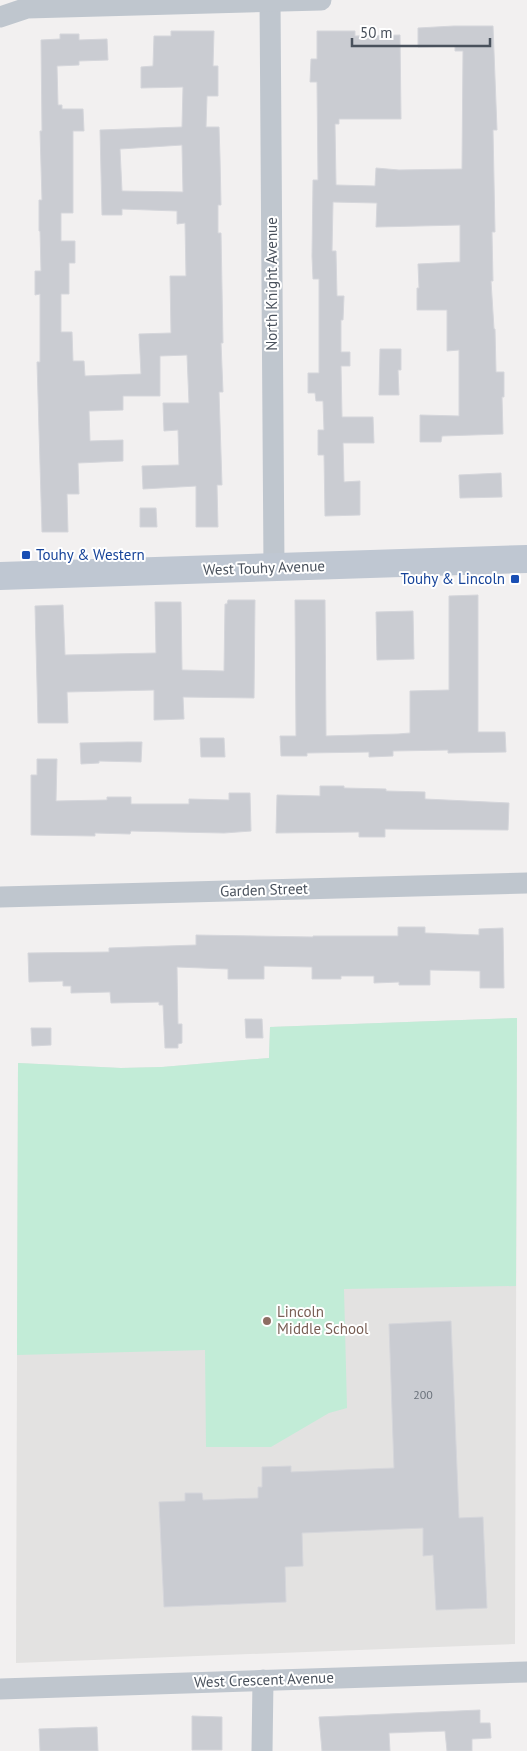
<svg xmlns="http://www.w3.org/2000/svg" width="527" height="1751" viewBox="0 0 527 1751" font-family="'PT Sans',sans-serif">
  <style>
    .education { fill: #e3e2e1 }
    .green { fill: #c2ecd7 }
    .building { fill: #caccd2; stroke: #d5d6db; fill-rule: evenodd }
    .lines { fill: none; stroke-linecap: round; stroke-linejoin: round }
    .minor { stroke: #bfc6ce; stroke-width: 21 }
    .secondary { stroke: #bfc7d2; stroke-width: 28 }
    .transit-dot { fill: #1a4fb4; stroke: #fff; stroke-width: 2 }
    .education-dot { fill: #8d6e63; stroke: #fff; stroke-width: 2 }
    .labels { text-anchor: middle; stroke-width: 4; stroke-linejoin: round; paint-order: stroke }
    .number-label { font-size: 12px; fill: #69707a }
    .street-label { font-size: 15px; fill: #49515c; stroke: #fff }
    .transit-label { font-size: 15px; fill: #164399; stroke: #fff; text-anchor: start }
    .education-label { font-size: 15px; fill: #785e54; stroke: #fff; text-anchor: start }
  </style>
  <rect width="100%" height="100%" fill="#f2f0f0"/>
  <path class="education" d="M 517,1018 L 515,1644 L 16,1663 L 18,1063 L 121,1068 L 162,1067 L 269,1058 L 270,1027 Z"/>
  <path class="green" d="M 517,1018 L 516,1286 L 344,1289 L 347,1408 L 329,1413 L 271,1447 L 206,1447 L 205,1350 L 17,1355 L 18,1063 L 121,1068 L 162,1067 L 269,1058 L 270,1027 Z"/>
  <g class="building">
    <path d="M 454,26 L 493,26 L 497,130 L 493,130 L 495,232 L 492,232 L 493,281 L 491,281 L 494,329 L 495,329 L 496,372 L 504,372 L 504,397 L 502,397 L 503,434 L 442,436 L 441,442 L 420,442 L 420,415 L 459,416 L 459,350 L 447,351 L 447,310 L 417,310 L 417,288 L 419,288 L 418,264 L 460,262 L 460,225 L 376,227 L 377,203 L 333,202 L 332,251 L 336,251 L 337,296 L 344,296 L 343,320 L 341,320 L 341,352 L 350,352 L 350,366 L 341,366 L 342,417 L 373,417 L 374,443 L 343,443 L 344,482 L 360,481 L 360,515 L 325,516 L 324,455 L 318,455 L 318,430 L 324,430 L 323,401 L 316,401 L 315,393 L 308,393 L 308,373 L 319,373 L 319,279 L 313,279 L 312,256 L 313,180 L 318,180 L 317,82 L 310,82 L 311,59 L 317,59 L 317,31 L 355,31 L 355,36 L 400,35 L 401,119 L 339,119 L 339,124 L 335,124 L 336,185 L 375,186 L 376,168 L 399,170 L 462,169 L 463,51 L 455,51 L 455,46 L 418,47 L 418,28 Z"/>
    <path d="M 171,31 L 214,31 L 213,66 L 218,66 L 218,96 L 207,96 L 206,127 L 219,127 L 220,158 L 221,205 L 218,205 L 218,233 L 221,233 L 223,343 L 221,343 L 223,392 L 219,392 L 222,485 L 217,485 L 218,527 L 196,527 L 196,486 L 143,489 L 142,466 L 179,465 L 178,430 L 164,431 L 163,403 L 189,403 L 187,355 L 160,356 L 160,396 L 123,396 L 123,410 L 89,411 L 90,441 L 123,440 L 123,461 L 78,463 L 79,494 L 67,494 L 68,532 L 42,532 L 37,362 L 40,362 L 40,294 L 35,295 L 35,271 L 41,271 L 40,231 L 39,231 L 39,200 L 42,200 L 40,131 L 42,131 L 41,40 L 60,39 L 60,34 L 79,34 L 79,40 L 107,39 L 108,60 L 79,61 L 79,65 L 57,66 L 58,105 L 62,105 L 62,109 L 83,109 L 84,131 L 73,131 L 73,213 L 61,213 L 61,241 L 75,241 L 75,263 L 69,263 L 69,294 L 61,294 L 61,332 L 72,332 L 73,361 L 84,361 L 85,376 L 141,374 L 139,334 L 171,333 L 170,276 L 186,276 L 185,223 L 177,224 L 177,211 L 122,209 L 122,215 L 102,215 L 100,130 L 182,127 L 183,87 L 141,88 L 141,67 L 153,66 L 154,36 L 171,36 ZM 182,145 L 183,192 L 122,191 L 120,149 Z"/>
    <path d="M 380,349 L 401,349 L 401,370 L 398,370 L 399,395 L 379,395 Z"/>
    <path d="M 501,473 L 502,497 L 460,498 L 459,475 Z"/>
    <path d="M 140,508 L 156,508 L 157,527 L 140,527 Z"/>
    <path d="M 478,595 L 478,732 L 505,732 L 506,752 L 448,753 L 448,750 L 393,751 L 393,756 L 369,757 L 369,752 L 307,753 L 307,756 L 281,756 L 280,736 L 296,736 L 295,600 L 325,600 L 326,736 L 398,734 L 410,733 L 410,691 L 449,690 L 449,596 Z"/>
    <path d="M 228,600 L 255,600 L 254,698 L 183,697 L 184,719 L 154,720 L 154,690 L 67,692 L 68,723 L 38,723 L 35,606 L 63,605 L 65,655 L 156,653 L 155,602 L 181,602 L 182,670 L 224,671 L 225,604 L 227,604 Z"/>
    <path d="M 413,611 L 414,659 L 377,660 L 376,612 Z"/>
    <path d="M 200,738 L 224,738 L 225,757 L 201,757 Z"/>
    <path d="M 128,742 L 142,742 L 141,762 L 99,761 L 99,763 L 81,764 L 80,743 Z"/>
    <path d="M 37,759 L 57,759 L 56,801 L 107,800 L 107,797 L 131,797 L 131,804 L 189,804 L 189,799 L 229,800 L 229,793 L 250,793 L 251,831 L 224,833 L 131,831 L 130,834 L 95,833 L 95,836 L 31,835 L 31,775 L 37,775 Z"/>
    <path d="M 320,786 L 344,786 L 344,788 L 386,789 L 386,791 L 425,792 L 425,799 L 509,803 L 508,830 L 385,829 L 385,837 L 359,837 L 359,832 L 276,833 L 277,795 L 320,796 Z"/>
    <path d="M 398,927 L 425,927 L 425,933 L 479,935 L 479,929 L 503,928 L 504,988 L 480,988 L 480,971 L 430,970 L 430,985 L 399,985 L 399,982 L 374,983 L 374,976 L 341,976 L 341,979 L 312,979 L 312,967 L 264,966 L 264,979 L 228,979 L 228,969 L 177,967 L 178,1024 L 182,1024 L 182,1043 L 178,1044 L 178,1048 L 165,1048 L 163,1005 L 159,1005 L 159,1002 L 111,1003 L 110,992 L 71,993 L 71,986 L 63,986 L 63,981 L 29,982 L 28,953 L 109,952 L 109,948 L 196,945 L 196,935 L 313,937 L 313,936 L 398,936 Z"/>
    <path d="M 245,1019 L 262,1019 L 263,1038 L 246,1038 Z"/>
    <path d="M 31,1028 L 51,1028 L 51,1045 L 32,1046 Z"/>
    <path d="M 451,1321 L 459,1518 L 483,1517 L 487,1608 L 436,1610 L 433,1555 L 423,1556 L 423,1528 L 302,1533 L 303,1566 L 285,1567 L 286,1602 L 164,1607 L 159,1502 L 185,1501 L 185,1493 L 202,1493 L 203,1500 L 258,1498 L 258,1487 L 262,1487 L 262,1467 L 291,1466 L 291,1472 L 394,1468 L 389,1324 Z"/>
    <path d="M 480,1710 L 480,1723 L 490,1723 L 491,1738 L 472,1739 L 472,1751 L 447,1751 L 445,1731 L 389,1733 L 390,1751 L 322,1751 L 319,1717 Z"/>
    <path d="M 192,1716 L 222,1717 L 222,1750 L 192,1750 Z"/>
    <path d="M 97,1727 L 98,1751 L 40,1751 L 39,1729 Z"/>
  </g>
  <g class="lines">
    <g class="minor">
      <path d="M 270,0 L 274,567"/>
      <path d="M 0,17 L 27,8 L 321,0"/>
      <path d="M 0,897 L 527,883"/>
      <path d="M 0,1689 L 527,1672"/>
      <path d="M 262,1751 L 263,1680"/>
    </g>
    <path class="secondary" d="M 0,576 L 527,559"/>
  </g>
  <g class="transit-dot">
    <rect x="21" y="550" width="10" height="10" rx="2.5"/>
    <rect x="510" y="574" width="10" height="10" rx="2.5"/>
  </g>
  <circle class="education-dot" cx="267" cy="1321" r="5"/>
  <g class="labels">
    <g class="number-label">
      <text x="423" y="1399">200</text>
    </g>
    <g class="street-label">
      <text transform="translate(272 284) rotate(-90)" y="5">North Knight Avenue</text>
      <text transform="translate(264 568) rotate(-2)" y="5">West Touhy Avenue</text>
      <text transform="translate(264 890) rotate(-2)" y="5">Garden Street</text>
      <text transform="translate(264 1680) rotate(-2)" y="5">West Crescent Avenue</text>
    </g>
    <g class="transit-label">
      <text x="36" y="560">Touhy &amp; Western</text>
      <text x="505" y="584" text-anchor="end">Touhy &amp; Lincoln</text>
    </g>
    <g class="education-label">
      <text x="277" y="1317">Lincoln<tspan x="277" dy="17">Middle School</tspan></text>
    </g>
  </g>
  <path d="M352 38v8h138v-8" fill="none" stroke="#49515c" stroke-width="2.5"/>
  <text x="360" y="38" font-size="15" fill="#49515c" stroke="#ffffff" stroke-width="4" paint-order="stroke">50 m</text>
</svg>
